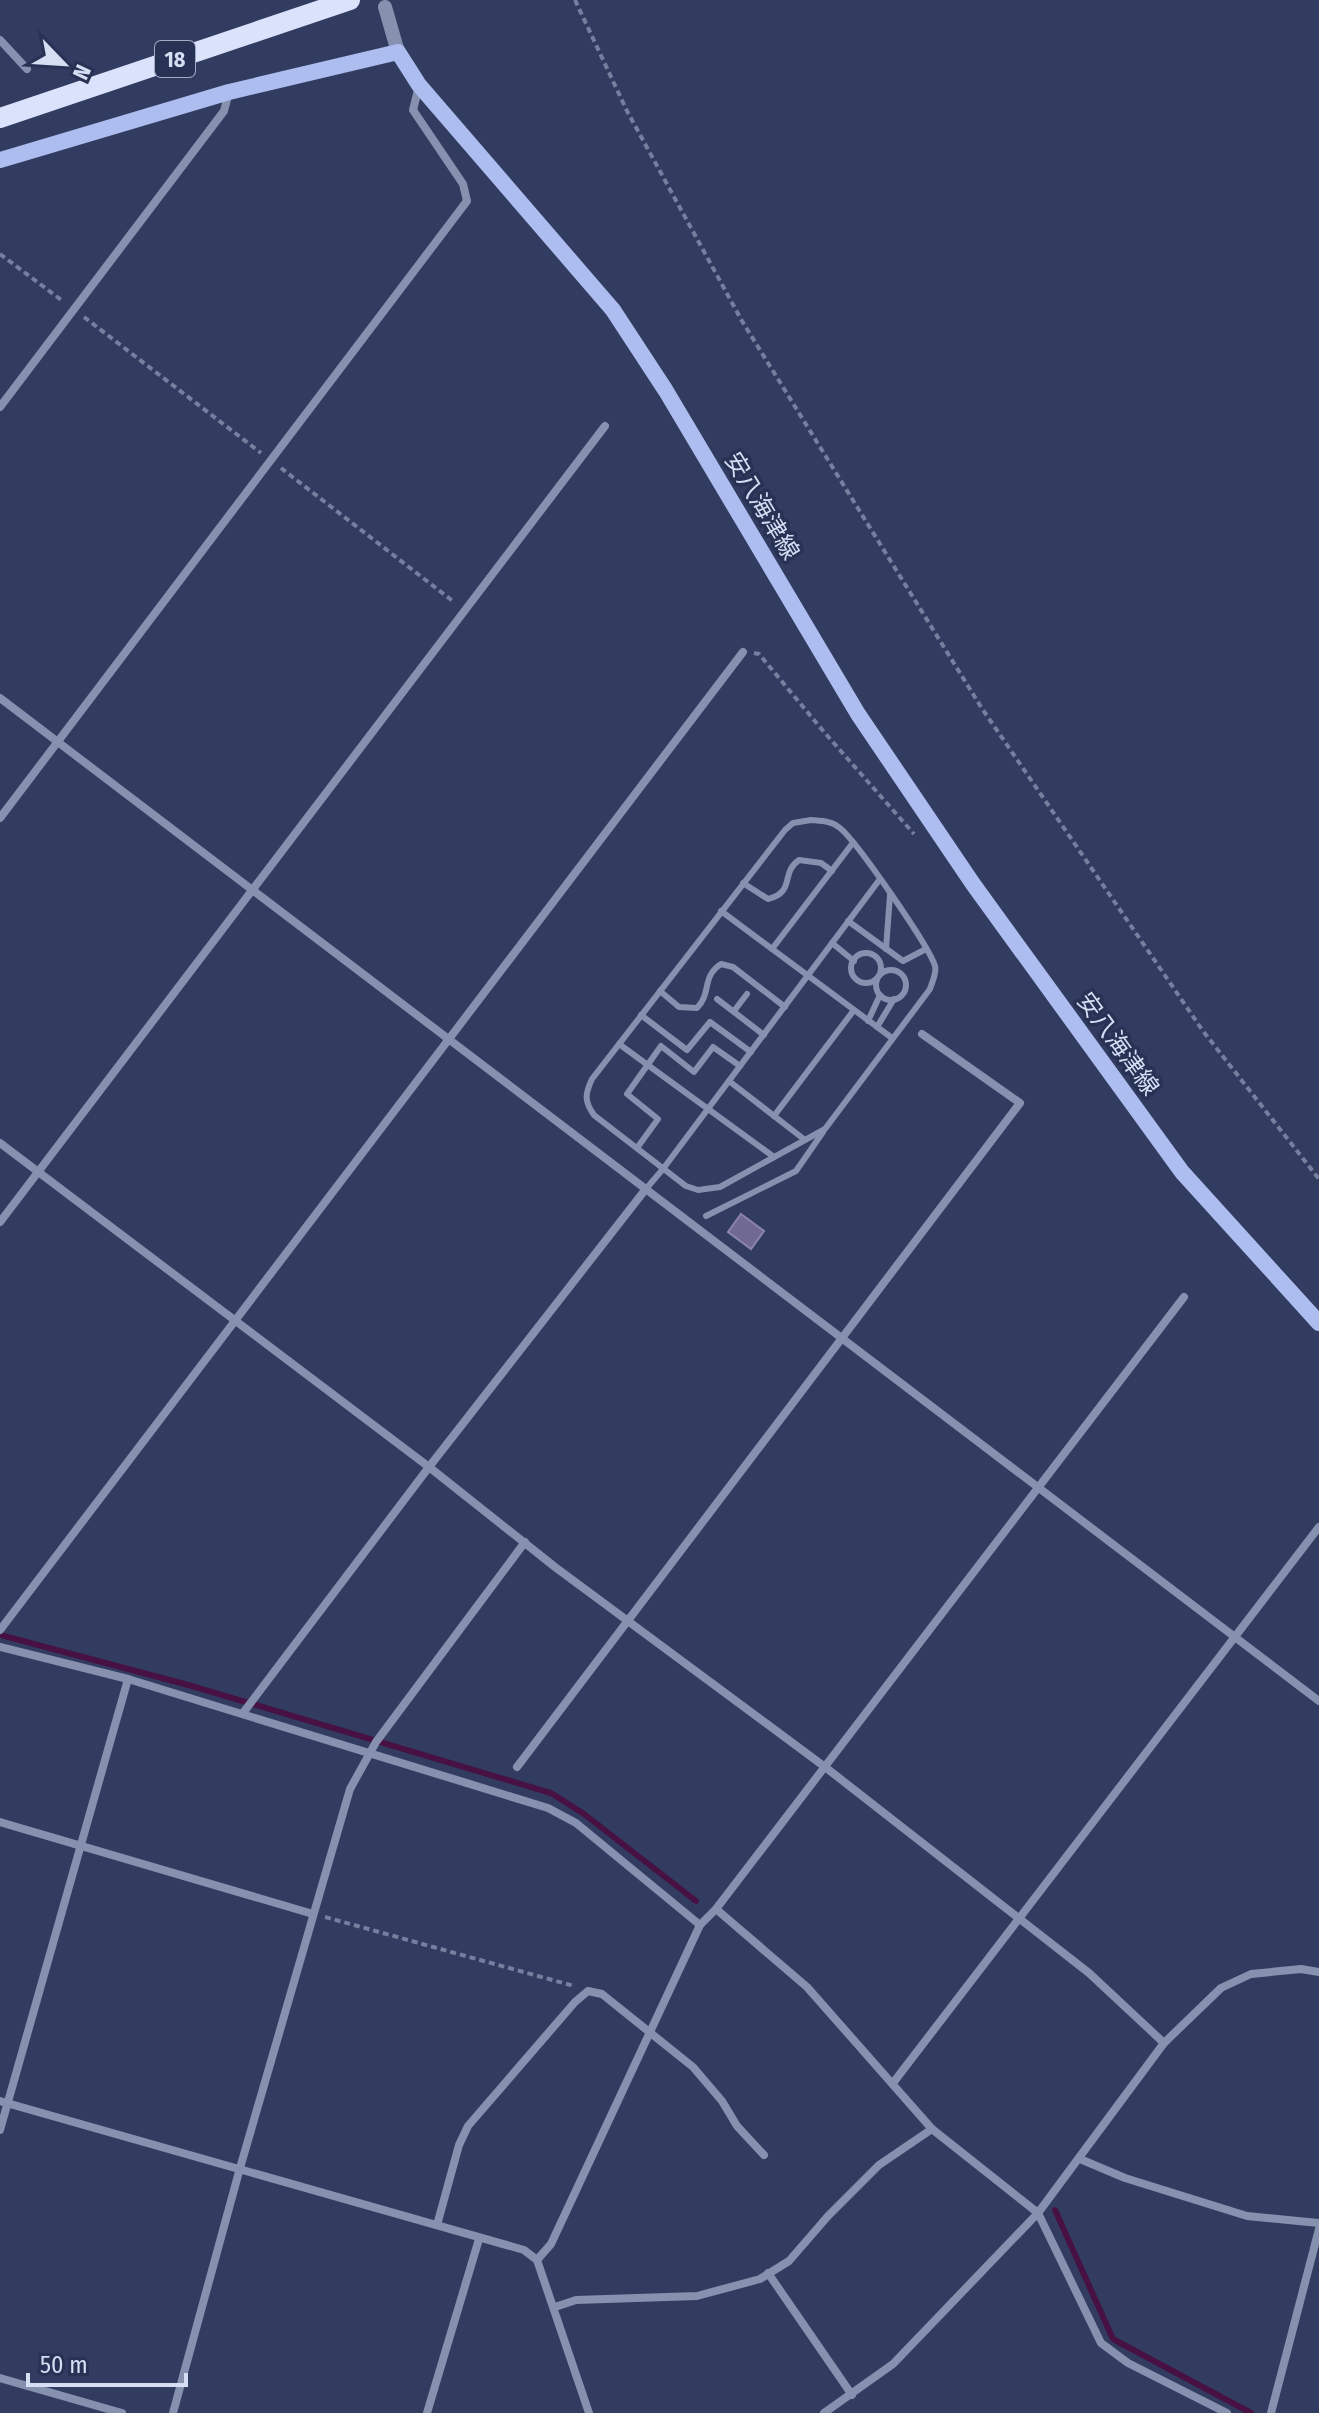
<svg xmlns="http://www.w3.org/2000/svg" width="1319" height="2413" viewBox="0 0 1319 2413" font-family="'Fira Sans Condensed','Noto Sans JP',sans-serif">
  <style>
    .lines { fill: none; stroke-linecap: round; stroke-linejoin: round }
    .stream { stroke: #481144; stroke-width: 6 }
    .building { fill: #706a93; stroke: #8a84af; stroke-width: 2 }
    .path { stroke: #767f9d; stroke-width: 4; stroke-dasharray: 6 4; stroke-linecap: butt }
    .service { stroke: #8690af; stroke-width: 6 }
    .minor { stroke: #8690af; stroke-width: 8 }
    .tertiary { stroke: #8690af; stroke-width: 14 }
    .secondary { stroke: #aebdef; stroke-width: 16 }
    .primary { stroke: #dae2fc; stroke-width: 20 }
    .labels { text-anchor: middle; stroke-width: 7; stroke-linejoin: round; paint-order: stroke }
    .shield { fill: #283255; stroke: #a2aac4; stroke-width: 2 }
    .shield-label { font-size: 22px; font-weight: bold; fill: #d6def4 }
    .street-label { font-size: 24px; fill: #d6def4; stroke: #283255 }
  </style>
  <rect width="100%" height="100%" fill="#323c60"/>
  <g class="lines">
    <g class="stream">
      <path d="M 0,1635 L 192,1686 L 551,1793 L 584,1814 L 696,1901"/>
      <path d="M 1055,2210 L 1113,2339 L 1251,2413"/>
    </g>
  </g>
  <path class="building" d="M 741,1214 L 764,1231 L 751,1249 L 728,1232 Z"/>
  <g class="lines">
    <g class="path">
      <path d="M 575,0 L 627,111 L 742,321 L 981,707 L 1203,1031 L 1319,1179"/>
      <path d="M 0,254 L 64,302"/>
      <path d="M 84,317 L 261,453"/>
      <path d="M 281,468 L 454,602"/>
      <path d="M 754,653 L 759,654 L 824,732 L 914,834"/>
      <path d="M 325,1917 L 574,1986"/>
    </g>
    <g class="service">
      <path d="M 811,820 C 822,821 832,821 840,828 C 857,842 929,946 935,966 C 937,973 932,982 930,989 L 825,1129 L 720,1187 L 698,1190 L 686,1186 L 594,1115 C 584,1101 585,1094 592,1079 L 785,830 L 793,823 Z"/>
      <path d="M 743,883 L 768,899 C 796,892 780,873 799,860 L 821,863 L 832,871"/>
      <path d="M 721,911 L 892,1038"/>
      <path d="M 848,921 L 903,961 L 926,949"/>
      <path d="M 832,943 L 854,961"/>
      <path d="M 772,949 L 852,844"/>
      <path d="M 886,949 L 890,895"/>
      <circle cx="866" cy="968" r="15"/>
      <circle cx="891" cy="985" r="15"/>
      <path d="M 660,991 L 679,1007 L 697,1008 C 712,993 701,977 721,964 L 733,967 L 785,1007"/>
      <path d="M 717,999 L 764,1035"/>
      <path d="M 734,1011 L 747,994"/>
      <path d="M 641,1015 L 687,1050 L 710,1022 L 751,1052"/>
      <path d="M 868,1021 L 880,995"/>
      <path d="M 877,1027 L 894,999"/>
      <path d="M 619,1044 L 774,1157"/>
      <path d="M 729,1081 L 805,1140"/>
      <path d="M 774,1116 L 854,1010"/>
      <path d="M 637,1148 L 658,1119 L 627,1094 L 661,1046 L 694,1072 L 713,1047 L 740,1066"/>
      <path d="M 645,1190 L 663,1169 L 880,879"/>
      <path d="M 706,1216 L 796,1171 L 823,1132"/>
    </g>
    <g class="minor">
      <path d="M 0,40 L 27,69"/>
      <path d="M 0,407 L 224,111 L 229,92"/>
      <path d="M 0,698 L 1319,1701"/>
      <path d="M 0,818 L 467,201 L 463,184 L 413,110 L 419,86"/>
      <path d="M 0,1143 L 429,1467 L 555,1567 L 825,1767 L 1089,1973 L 1164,2043"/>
      <path d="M 0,1222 L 605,426"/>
      <path d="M 0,1630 L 743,652"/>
      <path d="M 0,1647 L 128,1679 L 548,1808 L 576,1823 L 700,1925"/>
      <path d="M 243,1713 L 429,1467 L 645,1190"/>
      <path d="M 517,1767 L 1020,1103 L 922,1034"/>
      <path d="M 0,1822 L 313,1914"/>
      <path d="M 716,1909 L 807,1987 L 932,2129"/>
      <path d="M 893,2083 L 1319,1527"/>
      <path d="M 0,2101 L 524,2250 L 537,2260 L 589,2413"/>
      <path d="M 0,2130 L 128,1679"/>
      <path d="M 1080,2159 L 1125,2178 L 1247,2216 L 1319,2223"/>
      <path d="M 437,2225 L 459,2145 L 468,2126 L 575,2002 L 588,1991 L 602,1994 L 693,2067 L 722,2101 L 737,2126 L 764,2155"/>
      <path d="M 537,2260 L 551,2244 L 700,1925 L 716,1909 L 1184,1297"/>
      <path d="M 768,2273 L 852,2395"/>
      <path d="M 555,2307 L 576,2300 L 697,2296 L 760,2279 L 789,2261 L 828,2216 L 879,2165 L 932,2129 L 1038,2213 L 1101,2343 L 1128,2363 L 1227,2413"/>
      <path d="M 0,2378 L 122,2413"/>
      <path d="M 173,2413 L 240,2168 L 350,1789 L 376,1742 L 525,1542"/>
      <path d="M 427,2413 L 479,2239"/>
      <path d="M 824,2413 L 893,2364 L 1038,2213 L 1164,2043 L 1221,1988 L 1251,1974 L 1301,1969 L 1319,1972"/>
      <path d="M 1271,2413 L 1319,2229"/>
    </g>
    <path class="tertiary" d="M 385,7 L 398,52"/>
    <path class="secondary" d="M 0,160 L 229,92 L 398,52 L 419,85 L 613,310 L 666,391 L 858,714 L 973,884 L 1182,1172 L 1319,1323"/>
    <path class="primary" d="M 0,118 L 350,0"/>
  </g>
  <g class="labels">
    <rect class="shield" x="155" y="41" width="40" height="36" rx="6"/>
    <g class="shield-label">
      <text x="175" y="67">18</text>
    </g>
    <g class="street-label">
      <text transform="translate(762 506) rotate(59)" y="8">安八海津線</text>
      <text transform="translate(1118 1044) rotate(54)" y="8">安八海津線</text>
    </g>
  </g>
  <g transform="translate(64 64) rotate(115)" stroke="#283255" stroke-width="6" paint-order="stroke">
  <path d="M0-6L14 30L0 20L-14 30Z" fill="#d6def4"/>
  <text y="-12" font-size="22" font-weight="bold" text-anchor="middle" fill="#d6def4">N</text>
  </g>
  <path d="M28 2373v12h158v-12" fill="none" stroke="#d6def4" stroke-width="4"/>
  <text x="40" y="2373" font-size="24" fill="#d6def4" stroke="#283255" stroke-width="6" paint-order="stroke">50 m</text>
</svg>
